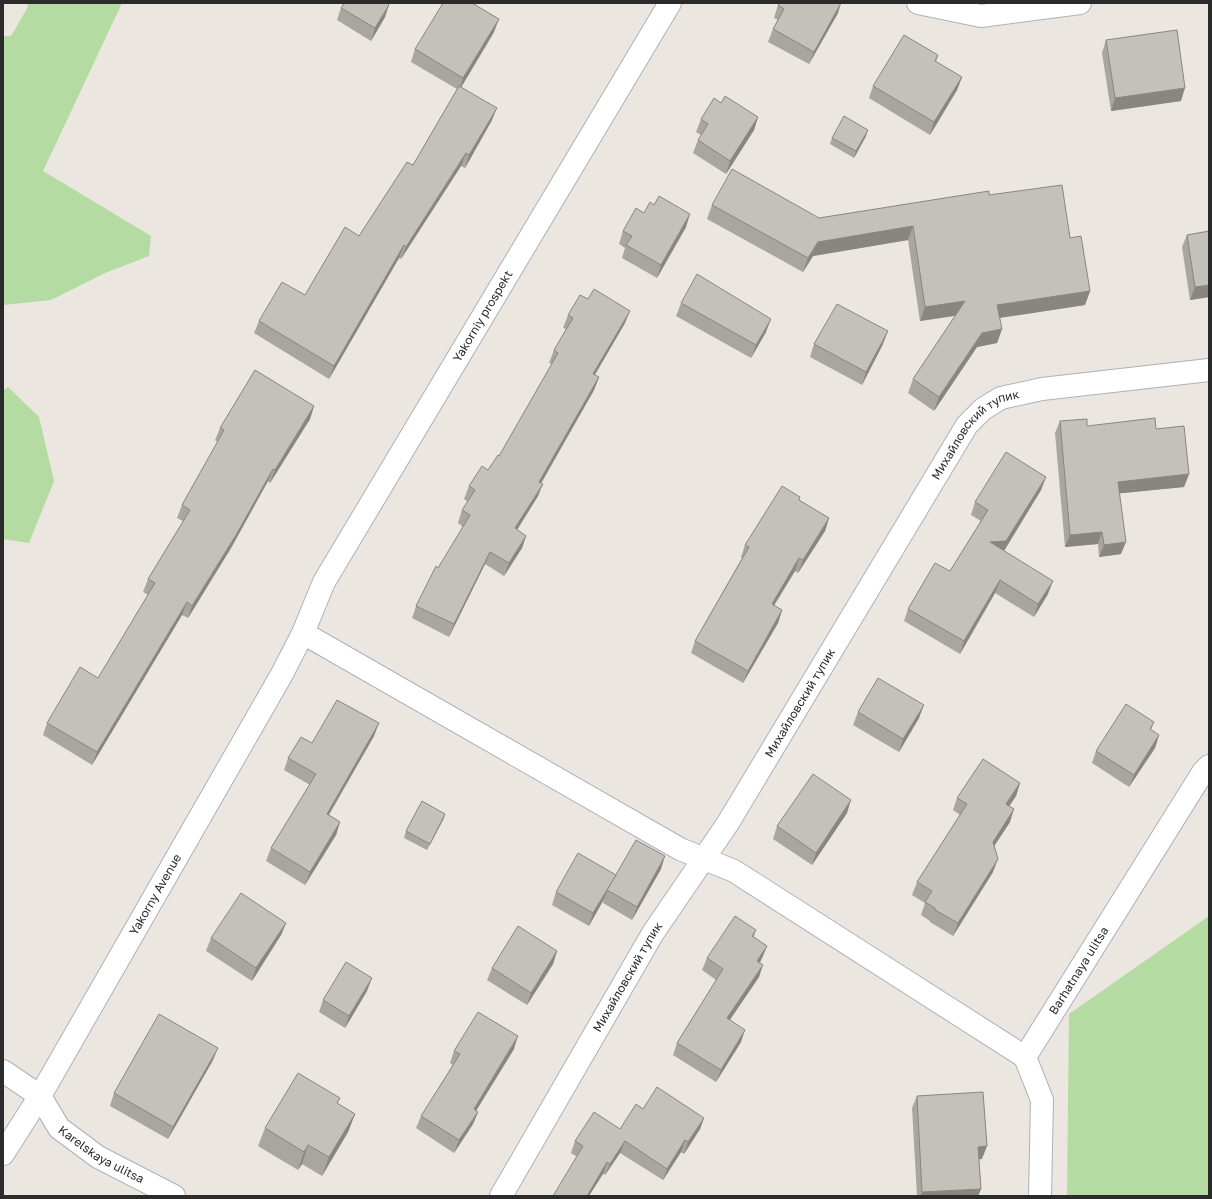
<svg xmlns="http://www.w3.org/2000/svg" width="1212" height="1199" viewBox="0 0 1212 1199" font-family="'Golos Text',sans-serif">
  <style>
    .green { fill: #b4dba2 }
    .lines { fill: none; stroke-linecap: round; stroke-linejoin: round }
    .minor-casing { stroke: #afb0b9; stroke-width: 24 }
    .minor { stroke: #fff; stroke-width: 22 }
    .wall { fill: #a9a5a0 }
    .shaded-wall { fill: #898682 }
    .building { fill: #c4c0ba; stroke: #898682 }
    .labels { text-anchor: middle; stroke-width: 3; stroke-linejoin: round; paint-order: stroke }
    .street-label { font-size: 12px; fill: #2b2b2b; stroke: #fff }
  </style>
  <rect width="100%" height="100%" fill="#ebe6df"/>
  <g class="green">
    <path d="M 26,3 L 122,3 L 43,171 L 151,236 L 149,256 L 105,273 L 51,300 L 3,305 L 3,36 L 11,36 L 28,7 Z"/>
    <path d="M 8,387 L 39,417 L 54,481 L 29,543 L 3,539 L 3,391 Z"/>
    <path d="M 1209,916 L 1209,1196 L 1067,1196 L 1069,1014 Z"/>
  </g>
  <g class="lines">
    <g class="minor-casing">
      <g id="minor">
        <path d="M 918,3 L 981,16 L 1080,3"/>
        <path d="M 303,633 L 680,849 L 734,871 L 1025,1057"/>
        <path id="s1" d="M 3,1071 L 40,1096 L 59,1128 L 98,1157 L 174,1196"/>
        <path id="s2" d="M 3,1154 L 40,1096 L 282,674 L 303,633 L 324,582 L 670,3"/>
        <path id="s3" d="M 501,1196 L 653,933 L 728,823 L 967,425 L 983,409 L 1001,398 L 1042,389 L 1209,370"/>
        <path id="s4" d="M 1040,1196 L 1042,1100 L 1025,1057 L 1203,772 L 1209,766"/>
      </g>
    </g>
    <use href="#minor" class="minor"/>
  </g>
  <g class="wall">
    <path d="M 778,5 L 838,13 L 809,64 L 768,42 L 773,29 L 778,20 L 774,18 Z"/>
    <path d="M 341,8 L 385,17 L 371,41 L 337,20 Z"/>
    <path d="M 494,32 L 461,87 L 492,120 L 465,168 L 461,166 L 401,259 L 399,258 L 329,379 L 254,333 L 259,321 L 305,295 L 359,236 L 413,165 L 457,89 L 411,62 L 415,49 Z"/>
    <path d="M 1106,40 L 1181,101 L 1111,111 L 1102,53 Z"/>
    <path d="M 938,55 L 936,62 L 962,77 L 957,90 L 930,135 L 869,98 L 873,86 Z"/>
    <path d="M 721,103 L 758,117 L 754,130 L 726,174 L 693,153 L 698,140 L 701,135 L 696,132 L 701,119 Z"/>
    <path d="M 866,136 L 854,158 L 830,144 L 832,138 Z"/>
    <path d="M 989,195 L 1070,238 L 1090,291 L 1085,305 L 999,318 L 1002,329 L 997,343 L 977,347 L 934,411 L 908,393 L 913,379 L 955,316 L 920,321 L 908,240 L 813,256 L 803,272 L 707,219 L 712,205 L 819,218 Z"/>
    <path d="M 644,213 L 686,227 L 657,278 L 622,258 L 625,248 L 619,244 L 623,231 Z"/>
    <path d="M 1187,235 L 1209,297 L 1190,300 L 1182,247 Z"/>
    <path d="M 681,303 L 766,332 L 751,358 L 676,316 Z"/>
    <path d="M 568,315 L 625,323 L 595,375 L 599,377 L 594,390 L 541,483 L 538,496 L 517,530 L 526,536 L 522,548 L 504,576 L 485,564 L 449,637 L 412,618 L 416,606 L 438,568 L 463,527 L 458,523 L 462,510 L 468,502 L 464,499 L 469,486 L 488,470 L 499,456 L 552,364 L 549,363 L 554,350 L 566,329 L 563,328 Z"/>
    <path d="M 814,344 L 883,344 L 862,385 L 810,357 Z"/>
    <path d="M 314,406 L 310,419 L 270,483 L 268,481 L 231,548 L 188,618 L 182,615 L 92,765 L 43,735 L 47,723 L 98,678 L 148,595 L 143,592 L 148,579 L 183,521 L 177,518 L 182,505 L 218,442 L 215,440 L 220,428 Z"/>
    <path d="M 1060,421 L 1087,426 L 1156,429 L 1189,474 L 1184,487 L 1120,493 L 1121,554 L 1099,557 L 1098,544 L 1065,547 L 1055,433 Z"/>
    <path d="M 1046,477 L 1041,490 L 1004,551 L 1048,594 L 1034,617 L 995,593 L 960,654 L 904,621 L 908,609 L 950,571 L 981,521 L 971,515 L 975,502 Z"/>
    <path d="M 800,497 L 799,500 L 829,518 L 825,531 L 798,573 L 795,571 L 774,605 L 782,610 L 778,623 L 743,683 L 691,653 L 695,641 L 742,558 L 741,557 L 745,545 Z"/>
    <path d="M 858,712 L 919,718 L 899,752 L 853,725 Z"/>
    <path d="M 1154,722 L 1151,730 L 1159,735 L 1155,748 L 1129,787 L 1092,763 L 1096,751 Z"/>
    <path d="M 374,736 L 329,815 L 340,822 L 336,835 L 305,885 L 266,861 L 271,848 L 310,785 L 284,770 L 288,758 L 312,743 Z"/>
    <path d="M 1020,783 L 1016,796 L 1009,806 L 1010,822 L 994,846 L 993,872 L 953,936 L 930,922 L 930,921 L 921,915 L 925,903 L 912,895 L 917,882 L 960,815 L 953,810 L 957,798 Z"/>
    <path d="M 847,813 L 812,865 L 773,839 L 777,826 Z"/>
    <path d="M 445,814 L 443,820 L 427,850 L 404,838 L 406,831 Z"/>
    <path d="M 661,869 L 632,920 L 603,903 L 604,899 L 589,926 L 552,905 L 556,892 L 614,878 Z"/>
    <path d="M 286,923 L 281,935 L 252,981 L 206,951 L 211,938 Z"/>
    <path d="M 756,930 L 754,937 L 767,946 L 762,958 L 760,963 L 759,977 L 730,1020 L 741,1042 L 716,1082 L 673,1055 L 677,1043 L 716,980 L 702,970 L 707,958 Z"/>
    <path d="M 557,951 L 553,964 L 527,1005 L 487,980 L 492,968 Z"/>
    <path d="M 367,991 L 345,1028 L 319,1012 L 323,1000 Z"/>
    <path d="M 514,1049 L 476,1111 L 478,1112 L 473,1124 L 454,1153 L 416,1128 L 421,1116 L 453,1065 L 450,1063 L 454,1051 Z"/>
    <path d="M 213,1060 L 168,1139 L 110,1106 L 114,1093 Z"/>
    <path d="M 917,1096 L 982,1159 L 979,1159 L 981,1189 L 978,1196 L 917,1196 L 912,1108 Z"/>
    <path d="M 338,1104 L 355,1114 L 348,1132 L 322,1176 L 302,1164 L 298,1170 L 258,1146 L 265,1128 Z"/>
    <path d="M 643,1109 L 704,1118 L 700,1129 L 684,1154 L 681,1152 L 663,1180 L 620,1153 L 605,1175 L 571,1153 L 575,1141 L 620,1129 Z"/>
  </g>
  <g class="shaded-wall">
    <path d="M 841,3 L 838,13 L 809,64 L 814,52 Z"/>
    <path d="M 389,5 L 385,17 L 371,41 L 375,28 Z"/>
    <path d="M 499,19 L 494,32 L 459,91 L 463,78 Z"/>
    <path d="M 962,77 L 957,90 L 930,135 L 934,122 Z"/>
    <path d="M 1185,88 L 1181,101 L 1111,111 L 1115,98 Z"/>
    <path d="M 497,108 L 492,120 L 465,168 L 469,155 Z"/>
    <path d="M 758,117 L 754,130 L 726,174 L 730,161 Z"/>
    <path d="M 868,130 L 866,136 L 854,158 L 856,151 Z"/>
    <path d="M 466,153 L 461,166 L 401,259 L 406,247 Z"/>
    <path d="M 690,214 L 686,227 L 657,278 L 661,265 Z"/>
    <path d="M 913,226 L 908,240 L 813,256 L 803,272 L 808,258 L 818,242 Z"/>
    <path d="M 404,245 L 399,258 L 329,379 L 334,366 Z"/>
    <path d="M 1209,285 L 1209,297 L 1190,300 L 1195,287 Z"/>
    <path d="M 1090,291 L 1085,305 L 992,319 L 997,305 Z"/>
    <path d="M 965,301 L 959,315 L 920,321 L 925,307 Z"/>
    <path d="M 630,311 L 625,323 L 588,386 L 593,374 Z"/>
    <path d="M 771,319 L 766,332 L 751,358 L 756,345 Z"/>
    <path d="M 1002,329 L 997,343 L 977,347 L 934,411 L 939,397 L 982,333 Z"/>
    <path d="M 888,331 L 883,344 L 862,385 L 866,372 Z"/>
    <path d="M 599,377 L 594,390 L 535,494 L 539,482 Z"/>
    <path d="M 314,406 L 310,419 L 270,483 L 275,470 Z"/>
    <path d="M 273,469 L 268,481 L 231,548 L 188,618 L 192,606 Z"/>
    <path d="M 1189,474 L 1184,487 L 1114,494 L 1118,482 Z"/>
    <path d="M 1046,477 L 1041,490 L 1002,554 L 990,542 Z"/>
    <path d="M 543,484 L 538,496 L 510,541 L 515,528 Z"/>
    <path d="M 829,518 L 825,531 L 798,573 L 803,560 Z"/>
    <path d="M 1102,532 L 1098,544 L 1065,547 L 1070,535 Z"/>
    <path d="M 526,536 L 522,548 L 504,576 L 509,563 Z"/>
    <path d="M 1126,542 L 1121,554 L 1099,557 L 1104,545 Z"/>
    <path d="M 490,552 L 485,564 L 449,637 L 454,624 Z"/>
    <path d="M 799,558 L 795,571 L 767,617 L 772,604 Z"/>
    <path d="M 1000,580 L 995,593 L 960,654 L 964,641 Z"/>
    <path d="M 1053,581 L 1048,594 L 1034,617 L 1038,604 Z"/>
    <path d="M 187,602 L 182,615 L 92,765 L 97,752 Z"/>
    <path d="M 782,610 L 778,623 L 743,683 L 748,671 Z"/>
    <path d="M 924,705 L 919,718 L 899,752 L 903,739 Z"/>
    <path d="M 379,723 L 374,736 L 322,826 L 327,814 Z"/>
    <path d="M 1159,735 L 1155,748 L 1129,787 L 1134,775 Z"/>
    <path d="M 1020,783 L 1016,796 L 1002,817 L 1006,804 Z"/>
    <path d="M 851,800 L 847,813 L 812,865 L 816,853 Z"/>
    <path d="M 1014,809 L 1010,822 L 989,854 L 993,842 Z"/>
    <path d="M 445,814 L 443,820 L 427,850 Z"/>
    <path d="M 340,822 L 336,835 L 305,885 L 310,872 Z"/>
    <path d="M 665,856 L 661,869 L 632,920 L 637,907 Z"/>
    <path d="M 998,859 L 993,872 L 953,936 L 958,923 Z"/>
    <path d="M 616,875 L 609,891 L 607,890 L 604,899 L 589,926 L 593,913 Z"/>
    <path d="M 286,923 L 281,935 L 252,981 L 256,968 Z"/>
    <path d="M 767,946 L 762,958 L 753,973 L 757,961 Z"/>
    <path d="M 557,951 L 553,964 L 527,1005 L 531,993 Z"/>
    <path d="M 763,965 L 759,977 L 722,1031 L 727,1018 Z"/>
    <path d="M 372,978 L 367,991 L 345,1028 L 349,1016 Z"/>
    <path d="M 745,1030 L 741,1042 L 716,1082 L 721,1070 Z"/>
    <path d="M 518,1036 L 514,1049 L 469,1122 L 474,1109 Z"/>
    <path d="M 218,1048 L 213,1060 L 168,1139 L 173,1127 Z"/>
    <path d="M 478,1112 L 473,1124 L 454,1153 L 459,1140 Z"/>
    <path d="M 355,1114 L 348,1132 L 322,1176 L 329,1157 Z"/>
    <path d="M 704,1118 L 700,1129 L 684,1154 L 688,1142 Z"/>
    <path d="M 685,1140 L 681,1152 L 663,1180 L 667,1169 Z"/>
    <path d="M 625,1141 L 620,1153 L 605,1175 L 610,1164 Z"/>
    <path d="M 308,1145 L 302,1164 L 298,1170 L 304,1152 Z"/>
    <path d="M 987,1146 L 982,1159 L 973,1160 L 978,1147 Z"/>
    <path d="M 607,1162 L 603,1174 L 589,1196 L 587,1196 Z"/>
    <path d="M 981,1189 L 978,1196 L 921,1196 L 922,1192 Z"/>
  </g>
  <g class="building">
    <path d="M 344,3 L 387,3 L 389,5 L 375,28 L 341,8 Z"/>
    <path d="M 443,3 L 472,3 L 499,19 L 463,78 L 415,49 Z"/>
    <path d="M 780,3 L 841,3 L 814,52 L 773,29 L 784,9 L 778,5 Z"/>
    <path d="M 1177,30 L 1185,88 L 1115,98 L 1106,40 Z"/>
    <path d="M 904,35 L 938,55 L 935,61 L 962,77 L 934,122 L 873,86 Z"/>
    <path d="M 459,86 L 497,108 L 469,155 L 466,153 L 406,247 L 404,245 L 334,366 L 259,321 L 282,282 L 305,295 L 345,227 L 359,236 L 407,162 L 413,165 Z"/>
    <path d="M 725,96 L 758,117 L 730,161 L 698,140 L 708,124 L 701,119 L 714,98 L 721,103 Z"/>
    <path d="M 844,116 L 868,130 L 856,151 L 832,138 Z"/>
    <path d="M 732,169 L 819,218 L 989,191 L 989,195 L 1062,185 L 1070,238 L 1081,236 L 1090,291 L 997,305 L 1002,329 L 982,333 L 939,397 L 913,379 L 965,301 L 925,307 L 913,226 L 818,242 L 808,258 L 712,205 Z"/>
    <path d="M 659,196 L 690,214 L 661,265 L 626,245 L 632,236 L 623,231 L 636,208 L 644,213 L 650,202 L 654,205 Z"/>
    <path d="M 1209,231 L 1209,285 L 1195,287 L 1187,235 Z"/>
    <path d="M 697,274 L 771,319 L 756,345 L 681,303 Z"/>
    <path d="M 594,289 L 630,311 L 593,374 L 599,377 L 539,482 L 543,484 L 515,528 L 526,536 L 509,563 L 490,552 L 454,624 L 416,606 L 436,566 L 438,568 L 470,515 L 462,510 L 475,490 L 469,486 L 482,466 L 488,470 L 498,455 L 499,456 L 558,353 L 554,350 L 573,318 L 568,315 L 580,295 L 588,299 Z"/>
    <path d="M 837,304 L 888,331 L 866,372 L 814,344 Z"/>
    <path d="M 255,370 L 314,406 L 275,470 L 273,469 L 236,535 L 192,606 L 187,602 L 97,752 L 47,723 L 80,667 L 98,678 L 155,583 L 148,579 L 190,510 L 182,505 L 224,430 L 220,428 Z"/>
    <path d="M 1155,418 L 1156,429 L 1184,426 L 1189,474 L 1118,482 L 1126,542 L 1104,545 L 1102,532 L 1070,535 L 1060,421 L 1087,419 L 1087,426 Z"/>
    <path d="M 1006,452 L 1046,477 L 1006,541 L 990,542 L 1053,581 L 1038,604 L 1000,580 L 964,641 L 908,609 L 935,563 L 950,571 L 988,510 L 975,502 Z"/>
    <path d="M 782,486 L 800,497 L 799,500 L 829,518 L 803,560 L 799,558 L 772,604 L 782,610 L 748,671 L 695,641 L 749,547 L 745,545 Z"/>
    <path d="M 878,678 L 924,705 L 903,739 L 858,712 Z"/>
    <path d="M 337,700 L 379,723 L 327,814 L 340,822 L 310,872 L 271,848 L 316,774 L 288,758 L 301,737 L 312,743 Z"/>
    <path d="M 1126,704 L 1154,722 L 1150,729 L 1159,735 L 1134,775 L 1096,751 Z"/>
    <path d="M 983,759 L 1020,783 L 1006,804 L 1014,809 L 993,842 L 998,859 L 958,923 L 935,910 L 935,908 L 925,902 L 932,891 L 917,882 L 967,804 L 957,798 Z"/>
    <path d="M 813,774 L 851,800 L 816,853 L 777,826 Z"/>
    <path d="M 422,801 L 445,814 L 430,844 L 406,831 Z"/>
    <path d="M 636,840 L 665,856 L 637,907 L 607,890 Z"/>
    <path d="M 578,853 L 616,875 L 593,913 L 556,892 Z"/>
    <path d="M 241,893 L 286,923 L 256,968 L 211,938 Z"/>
    <path d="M 735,916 L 756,930 L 752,936 L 767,946 L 757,961 L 763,965 L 727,1018 L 745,1030 L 721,1070 L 677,1043 L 723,969 L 707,958 Z"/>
    <path d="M 518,926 L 557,951 L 531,993 L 492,968 Z"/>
    <path d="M 346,962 L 372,978 L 349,1016 L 323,1000 Z"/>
    <path d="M 478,1012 L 518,1036 L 474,1109 L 478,1112 L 459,1140 L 421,1116 L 460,1054 L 454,1051 Z"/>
    <path d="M 159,1014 L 218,1048 L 173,1127 L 114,1093 Z"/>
    <path d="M 298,1073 L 340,1098 L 337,1103 L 355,1114 L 329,1157 L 308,1145 L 304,1152 L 265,1128 Z"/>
    <path d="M 657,1087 L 704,1118 L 688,1142 L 685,1140 L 667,1169 L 625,1141 L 610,1164 L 607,1162 L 587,1196 L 553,1196 L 583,1146 L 575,1141 L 594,1112 L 620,1129 L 636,1104 L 643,1109 Z"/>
    <path d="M 983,1092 L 987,1146 L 978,1147 L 981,1189 L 922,1192 L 917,1096 Z"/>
  </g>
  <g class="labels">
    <g class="street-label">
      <text dy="4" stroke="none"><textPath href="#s2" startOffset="966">Yakorniy prospekt</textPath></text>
      <text dy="4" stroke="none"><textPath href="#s3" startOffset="901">Михайловский тупик</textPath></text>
      <text dy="4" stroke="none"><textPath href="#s3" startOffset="577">Михайловский тупик</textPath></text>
      <text dy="4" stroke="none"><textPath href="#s2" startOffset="301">Yakorny Avenue</textPath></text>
      <text dy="4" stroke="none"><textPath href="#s4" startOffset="244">Barhatnaya ulitsa</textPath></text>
      <text dy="4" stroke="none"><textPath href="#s3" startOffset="253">Михайловский тупик</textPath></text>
      <text dy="4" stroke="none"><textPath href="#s1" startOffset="132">Karelskaya ulitsa</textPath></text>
    </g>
  </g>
  <rect width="1212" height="1199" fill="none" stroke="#2b2b2b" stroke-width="8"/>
</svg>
